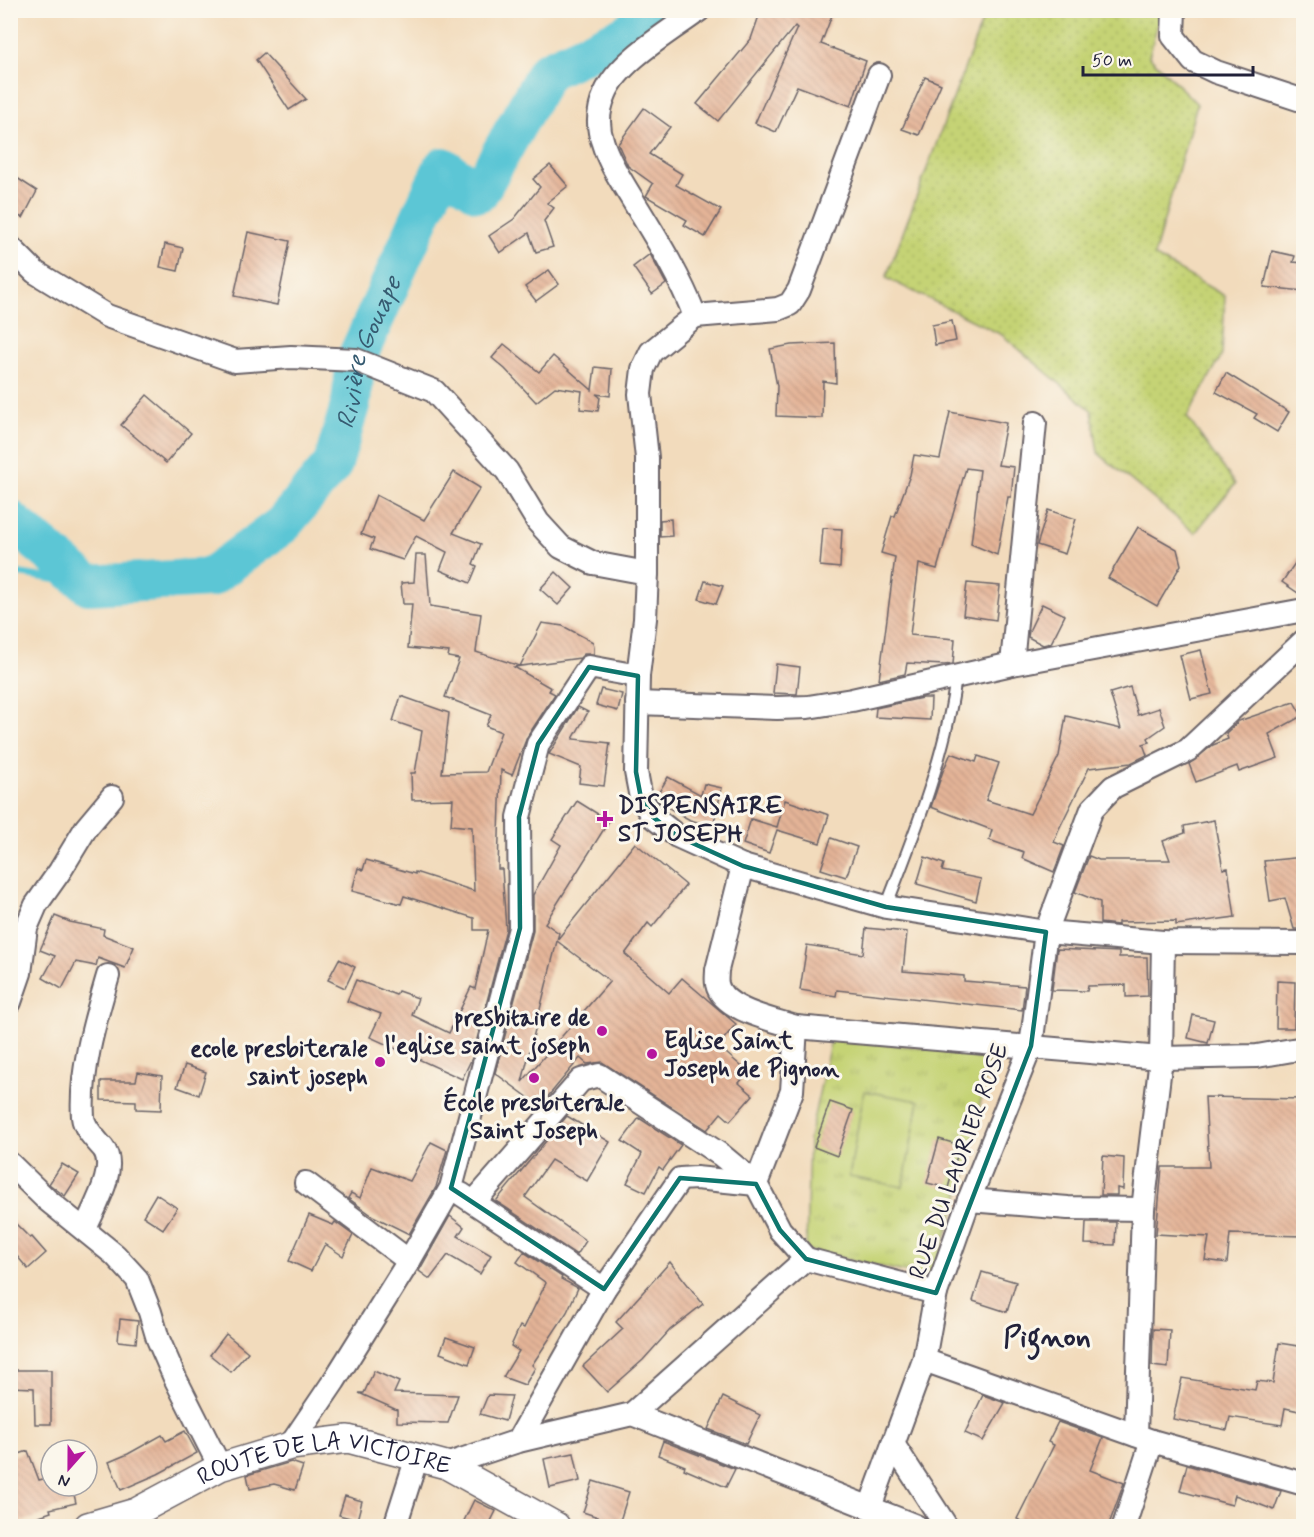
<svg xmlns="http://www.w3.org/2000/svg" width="1314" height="1537" viewBox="0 0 1314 1537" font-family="Mynerve,sans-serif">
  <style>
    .grass { fill: url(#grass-dots); stroke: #747a58; stroke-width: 1.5 }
    .park { fill: url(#park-tufts); stroke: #747a58; stroke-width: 1.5 }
    .pitch { fill: #c5d375; stroke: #747a58; stroke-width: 1.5 }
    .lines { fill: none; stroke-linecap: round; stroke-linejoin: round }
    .stream { stroke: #5bc6d5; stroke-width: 7 }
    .river { stroke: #5bc6d5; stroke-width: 40 }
    .building { fill: url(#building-back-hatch); fill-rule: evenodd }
    .service-casing { stroke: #6b6368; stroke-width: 14 }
    .minor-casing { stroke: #6b6368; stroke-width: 26 }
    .tertiary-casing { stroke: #6b6368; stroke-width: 30 }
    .service { stroke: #fff; stroke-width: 10 }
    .minor { stroke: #fff; stroke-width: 22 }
    .tertiary { stroke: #fff; stroke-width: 27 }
    .marked { fill: none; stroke: #0f766e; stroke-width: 4.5; stroke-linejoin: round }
    .poi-dot { fill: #b5179e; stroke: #fbf7ec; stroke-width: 2 }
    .labels { text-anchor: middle; stroke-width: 6; stroke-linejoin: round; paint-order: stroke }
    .poi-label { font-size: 24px; font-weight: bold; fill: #22223b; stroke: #fbf7ec; text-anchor: start }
    .street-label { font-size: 24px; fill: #22223b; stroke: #fbf7ec }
    .water-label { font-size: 26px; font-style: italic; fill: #365b71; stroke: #fbf7ec }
    .district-label { font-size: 30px; font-weight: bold; fill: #22223b; stroke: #fbf7ec }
  </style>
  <defs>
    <pattern id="grass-dots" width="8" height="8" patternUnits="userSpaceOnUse" patternTransform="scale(1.5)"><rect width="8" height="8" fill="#c5d375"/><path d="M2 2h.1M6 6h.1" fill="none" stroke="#a9b566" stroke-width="1.8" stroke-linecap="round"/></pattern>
    <pattern id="park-tufts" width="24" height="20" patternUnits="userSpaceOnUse" patternTransform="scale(1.5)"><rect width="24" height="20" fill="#c5d375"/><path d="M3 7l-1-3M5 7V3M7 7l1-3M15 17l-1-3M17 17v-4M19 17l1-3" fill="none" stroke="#a9b566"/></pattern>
    <pattern id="building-back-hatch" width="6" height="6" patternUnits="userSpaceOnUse" patternTransform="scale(1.5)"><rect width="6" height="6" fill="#e4b497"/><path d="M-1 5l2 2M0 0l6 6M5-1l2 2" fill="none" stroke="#c39a83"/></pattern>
  </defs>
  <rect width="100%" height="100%" fill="#fbf7ec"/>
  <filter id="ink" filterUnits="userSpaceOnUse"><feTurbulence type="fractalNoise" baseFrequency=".0167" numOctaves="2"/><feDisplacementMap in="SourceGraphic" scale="12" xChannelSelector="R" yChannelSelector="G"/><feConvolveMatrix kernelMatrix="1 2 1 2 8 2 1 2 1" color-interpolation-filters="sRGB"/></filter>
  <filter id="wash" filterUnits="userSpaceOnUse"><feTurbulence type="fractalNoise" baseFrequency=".008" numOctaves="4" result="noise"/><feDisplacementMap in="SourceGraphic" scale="24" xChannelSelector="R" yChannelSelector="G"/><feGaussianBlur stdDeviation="1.35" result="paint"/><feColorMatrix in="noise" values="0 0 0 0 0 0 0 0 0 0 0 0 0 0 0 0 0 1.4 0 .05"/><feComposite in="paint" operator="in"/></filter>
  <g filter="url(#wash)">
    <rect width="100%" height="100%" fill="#f2dbbc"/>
    <path class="grass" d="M 986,11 L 1161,11 L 1149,56 L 1197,104 L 1154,256 L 1225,296 L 1222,355 L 1187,417 L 1235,484 L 1195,533 L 1098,453 L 1092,411 L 1002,335 L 886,278 Z"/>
    <path class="park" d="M 831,1039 L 989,1054 L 970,1162 L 932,1278 L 806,1250 L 809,1139 Z"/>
    <path class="pitch" d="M 864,1091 L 919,1101 L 903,1187 L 849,1177 Z"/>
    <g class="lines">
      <path class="stream" d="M 10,572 L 89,585"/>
      <path class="river" id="s1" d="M 10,520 L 89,585 L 209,578 L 282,525 L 333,464 L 351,402 L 356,360 L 443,167 L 479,192 L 547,71 L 626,34 L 656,10"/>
    </g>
    <g id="blocks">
      <g class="building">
        <path d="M 761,10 L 834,10 L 821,44 L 866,61 L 851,106 L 797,86 L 776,132 L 755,123 L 797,28 L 795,26 L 718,121 L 697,104 L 751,39 Z"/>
        <path d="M 264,53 L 306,99 L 289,110 L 256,60 Z"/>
        <path d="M 925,77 L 941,84 L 919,135 L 902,129 Z"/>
        <path d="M 644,108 L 670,127 L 649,154 L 682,174 L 676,185 L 721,210 L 705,237 L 684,225 L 687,220 L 646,196 L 653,184 L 628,166 L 622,153 L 618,144 Z"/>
        <path d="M 550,165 L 568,186 L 547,203 L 554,208 L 544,221 L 553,247 L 536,252 L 529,233 L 500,253 L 489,236 L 514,219 L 540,187 L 533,179 Z"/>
        <path d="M 17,178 L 37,191 L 23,218 L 10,212 L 10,190 Z"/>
        <path d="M 248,232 L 290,241 L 277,305 L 234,296 Z"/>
        <path d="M 165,244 L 183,248 L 178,271 L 160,267 Z"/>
        <path d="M 1272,251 L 1295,256 L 1293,262 L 1304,263 L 1304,291 L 1264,287 Z"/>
        <path d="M 650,254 L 666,284 L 652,294 L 633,267 Z"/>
        <path d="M 549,270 L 559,284 L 536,301 L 525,287 Z"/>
        <path d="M 952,321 L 956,341 L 935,345 L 932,325 Z"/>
        <path d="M 835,343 L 836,383 L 823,381 L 822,418 L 776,416 L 777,386 L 770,349 L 791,345 Z"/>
        <path d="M 504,344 L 539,372 L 553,356 L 592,390 L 595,367 L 612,369 L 610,396 L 596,394 L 600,397 L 598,411 L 580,409 L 582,391 L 555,387 L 536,402 L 505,369 L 492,358 Z"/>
        <path d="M 1226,373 L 1289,412 L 1277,432 L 1254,418 L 1257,414 L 1216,392 Z"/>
        <path d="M 147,395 L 191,433 L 166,463 L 121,425 Z"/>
        <path d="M 950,412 L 1006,423 L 998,465 L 1014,467 L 1011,497 L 1008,497 L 997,555 L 971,544 L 980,470 L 966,468 L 937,569 L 919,564 L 910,635 L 955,639 L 953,664 L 944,665 L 907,663 L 905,674 L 879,680 L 895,557 L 881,553 L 892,516 L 895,516 L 910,475 L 914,455 L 940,459 Z"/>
        <path d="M 454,472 L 480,488 L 453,533 L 481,544 L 473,564 L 477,566 L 470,583 L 440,570 L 447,552 L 416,536 L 403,560 L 370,549 L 374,539 L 361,534 L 376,495 L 424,520 Z"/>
        <path d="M 1048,510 L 1076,519 L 1065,554 L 1037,545 Z"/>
        <path d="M 671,519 L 672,536 L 660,537 L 660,520 Z"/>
        <path d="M 1138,527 L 1177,549 L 1181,565 L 1157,606 L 1108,578 Z"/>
        <path d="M 823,528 L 842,529 L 840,568 L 820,566 Z"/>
        <path d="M 1304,550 L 1304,597 L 1282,582 Z"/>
        <path d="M 416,555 L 426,555 L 430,606 L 481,614 L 476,652 L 520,666 L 542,623 L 563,626 L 593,642 L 594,648 L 594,654 L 584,654 L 580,658 L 514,667 L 551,688 L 549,691 L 555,694 L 527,737 L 512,775 L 501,770 L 498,869 L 502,869 L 506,929 L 472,1058 L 462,1079 L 370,1037 L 381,1014 L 347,1001 L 356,980 L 396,995 L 398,991 L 418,998 L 412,1015 L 449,1033 L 471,987 L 475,989 L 488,930 L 474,930 L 474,918 L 404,896 L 401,904 L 352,891 L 358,868 L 363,870 L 366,860 L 415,874 L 415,872 L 474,891 L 472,827 L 451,825 L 453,799 L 412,800 L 411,773 L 415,773 L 422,731 L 393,721 L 401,696 L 449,713 L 442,773 L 486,772 L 501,732 L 486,726 L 491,715 L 445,697 L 459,659 L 448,657 L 449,652 L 408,648 L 412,604 L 403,604 L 401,583 L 414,582 Z"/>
        <path d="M 556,572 L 573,588 L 558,605 L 540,589 Z"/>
        <path d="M 705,581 L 723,586 L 716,604 L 699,599 Z"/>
        <path d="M 967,583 L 1000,586 L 996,620 L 963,615 Z"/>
        <path d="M 1042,604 L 1065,615 L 1051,643 L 1043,645 L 1028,637 L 1029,631 Z"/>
        <path d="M 1201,650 L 1212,694 L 1191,699 L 1180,655 Z"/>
        <path d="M 776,664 L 800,667 L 797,694 L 773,693 Z"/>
        <path d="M 1130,687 L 1138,715 L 1159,708 L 1165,726 L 1148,738 L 1150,742 L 1143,744 L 1147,755 L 1131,763 L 1089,768 L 1058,831 L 1054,842 L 1064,846 L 1054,872 L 1022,858 L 1024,852 L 989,840 L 992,830 L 931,807 L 943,771 L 951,753 L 976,762 L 978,756 L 999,763 L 986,800 L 1030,814 L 1059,756 L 1066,716 L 1121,729 L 1110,693 Z"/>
        <path d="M 601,689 L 622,694 L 618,711 L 596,705 Z"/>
        <path d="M 922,698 L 931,698 L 930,720 L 875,717 L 876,708 Z"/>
        <path d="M 1294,702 L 1302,716 L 1269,734 L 1278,758 L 1239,772 L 1237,766 L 1196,782 L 1189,764 L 1213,745 L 1228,739 L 1226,733 L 1239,721 Z"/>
        <path d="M 578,707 L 588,712 L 573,739 L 610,743 L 604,786 L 579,783 L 581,767 L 549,754 Z"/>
        <path d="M 668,777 L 701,795 L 704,784 L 722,788 L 713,826 L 690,820 L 660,803 L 656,797 Z"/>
        <path d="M 785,800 L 829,815 L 820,843 L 777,830 L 769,853 L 743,844 L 751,819 L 777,827 Z"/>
        <path d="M 577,801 L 609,821 L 545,923 L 559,933 L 557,940 L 635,843 L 686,885 L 652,927 L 648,923 L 625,954 L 669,993 L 682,978 L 736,1024 L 718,1046 L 748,1072 L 739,1083 L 753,1095 L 730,1121 L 721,1113 L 707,1130 L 602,1062 L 587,1064 L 580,1058 L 540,1106 L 495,1073 L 533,931 L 533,895 L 561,845 L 552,839 ZM 557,941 L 610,981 L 522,1082 Z"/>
        <path d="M 1214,820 L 1223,869 L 1228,868 L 1235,917 L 1176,925 L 1176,921 L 1118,922 L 1118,925 L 1100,923 L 1100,902 L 1075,892 L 1089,856 L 1099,860 L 1170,860 L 1163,841 L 1185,833 L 1184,826 Z"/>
        <path d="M 831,838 L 857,847 L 846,877 L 821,869 Z"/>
        <path d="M 925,857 L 944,864 L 942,871 L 981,879 L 976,901 L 917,884 Z"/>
        <path d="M 1304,857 L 1304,929 L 1294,929 L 1285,898 L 1270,901 L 1264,861 Z"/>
        <path d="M 55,916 L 70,922 L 104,929 L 103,935 L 134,947 L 125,968 L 98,958 L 96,966 L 76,962 L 62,989 L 43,978 L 55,956 L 40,950 Z"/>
        <path d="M 866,928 L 907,932 L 903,971 L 964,976 L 964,981 L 1025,986 L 1022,1010 L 837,990 L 836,996 L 800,990 L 807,945 L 863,954 Z"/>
        <path d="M 1057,949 L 1119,952 L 1119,957 L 1147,957 L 1148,996 L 1126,997 L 1126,985 L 1088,986 L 1087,991 L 1052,990 Z"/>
        <path d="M 339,959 L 355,967 L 345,988 L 328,980 Z"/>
        <path d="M 1277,981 L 1295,982 L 1294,1028 L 1276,1028 Z"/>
        <path d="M 1193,1015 L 1214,1020 L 1208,1043 L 1188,1038 Z"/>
        <path d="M 185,1065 L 206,1072 L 199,1095 L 177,1087 Z"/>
        <path d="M 138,1072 L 162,1076 L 161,1110 L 136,1109 L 136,1101 L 101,1100 L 101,1081 L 136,1081 Z"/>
        <path d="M 1205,1097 L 1304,1099 L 1304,1236 L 1230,1234 L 1227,1263 L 1205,1260 L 1209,1237 L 1156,1234 L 1162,1167 L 1209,1167 Z"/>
        <path d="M 830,1102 L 853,1110 L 837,1156 L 814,1147 Z"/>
        <path d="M 567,1116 L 610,1142 L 587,1181 L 551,1160 L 525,1197 L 586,1241 L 577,1255 L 496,1201 Z"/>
        <path d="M 639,1118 L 681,1145 L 663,1170 L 659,1167 L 646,1192 L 627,1183 L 642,1154 L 622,1141 Z"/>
        <path d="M 939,1139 L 960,1145 L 948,1188 L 927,1183 Z"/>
        <path d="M 431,1142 L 447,1150 L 436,1187 L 409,1234 L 373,1216 L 348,1198 L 351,1193 L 360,1198 L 372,1167 L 410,1181 Z"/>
        <path d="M 1103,1156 L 1124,1158 L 1123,1189 L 1117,1188 L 1117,1195 L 1101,1195 Z"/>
        <path d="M 62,1164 L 79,1174 L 65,1196 L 49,1184 Z"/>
        <path d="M 156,1194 L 177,1208 L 163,1229 L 143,1216 Z"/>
        <path d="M 309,1215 L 333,1225 L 335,1222 L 353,1235 L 343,1256 L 325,1244 L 311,1271 L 289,1261 Z"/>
        <path d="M 450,1216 L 464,1227 L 458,1236 L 491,1255 L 480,1274 L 448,1255 L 430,1279 L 419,1271 Z"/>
        <path d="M 10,1218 L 30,1238 L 32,1237 L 46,1253 L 28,1269 L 10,1248 Z"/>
        <path d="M 1086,1222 L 1116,1222 L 1115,1245 L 1085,1244 Z"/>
        <path d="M 524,1252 L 562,1277 L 561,1279 L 578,1288 L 567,1312 L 532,1365 L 535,1368 L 525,1385 L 503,1377 L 519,1351 L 511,1346 L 520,1326 L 524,1328 L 546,1283 L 517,1262 Z"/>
        <path d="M 670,1262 L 703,1304 L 670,1330 L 643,1360 L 607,1392 L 583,1366 L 623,1329 L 616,1322 Z"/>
        <path d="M 982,1272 L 1016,1282 L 1007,1312 L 973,1301 Z"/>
        <path d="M 120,1319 L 138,1321 L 136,1343 L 118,1341 Z"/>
        <path d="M 1153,1329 L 1170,1330 L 1168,1368 L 1152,1366 Z"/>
        <path d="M 226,1334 L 248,1352 L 231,1372 L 210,1355 Z"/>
        <path d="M 446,1337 L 475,1347 L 469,1364 L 440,1353 Z"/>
        <path d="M 1279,1343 L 1304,1347 L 1304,1392 L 1299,1411 L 1285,1408 L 1282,1425 L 1230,1417 L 1227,1430 L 1173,1419 L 1182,1378 L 1255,1390 L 1257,1381 L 1273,1383 Z"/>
        <path d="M 10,1370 L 51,1370 L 51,1424 L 35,1424 L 34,1388 L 10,1387 Z"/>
        <path d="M 374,1371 L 399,1382 L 394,1393 L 458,1395 L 448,1423 L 397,1422 L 397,1410 L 359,1393 L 364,1393 Z"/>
        <path d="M 488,1395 L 512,1396 L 505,1421 L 480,1414 Z"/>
        <path d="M 983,1395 L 1005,1403 L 983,1441 L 965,1433 Z"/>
        <path d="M 723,1397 L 760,1415 L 746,1444 L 708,1429 Z"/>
        <path d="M 1058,1422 L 1103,1438 L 1090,1470 L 1124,1483 L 1108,1527 L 1032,1527 L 1017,1519 L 1054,1445 L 1048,1442 Z"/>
        <path d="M 185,1431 L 197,1453 L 158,1474 L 121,1490 L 109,1462 L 128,1454 L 162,1435 L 166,1441 Z"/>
        <path d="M 663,1441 L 735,1469 L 726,1487 L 684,1469 L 685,1466 L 658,1455 Z"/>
        <path d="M 28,1451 L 39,1480 L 51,1477 L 51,1486 L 72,1486 L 76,1503 L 50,1509 L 51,1512 L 10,1526 L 10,1457 Z"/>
        <path d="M 574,1453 L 580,1481 L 550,1488 L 544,1459 Z"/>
        <path d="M 291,1462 L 303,1466 L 295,1490 L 274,1484 L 250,1489 L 247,1475 Z"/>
        <path d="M 1187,1465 L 1281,1491 L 1274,1510 L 1235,1495 L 1232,1505 L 1180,1491 Z"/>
        <path d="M 593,1481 L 629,1492 L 619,1524 L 583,1512 Z"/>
        <path d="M 345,1496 L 362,1501 L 357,1520 L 339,1515 Z"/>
        <path d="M 474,1500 L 496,1511 L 488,1527 L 461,1527 Z"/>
      </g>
    </g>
  </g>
  <g filter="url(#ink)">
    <use href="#blocks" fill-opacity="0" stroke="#6b6368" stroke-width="1.5"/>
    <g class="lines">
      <g class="service-casing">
        <path id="service" d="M 886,907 C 914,835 947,752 956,676"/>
      </g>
      <g class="minor-casing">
        <g id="minor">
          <path d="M 1174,10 L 1173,36 L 1193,61 L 1216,72 L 1304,101"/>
          <path d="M 10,247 L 35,272 L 107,316 L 235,361 L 291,357 L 356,360 L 434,391 L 507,471 L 538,522 L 561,547 L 593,563 L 647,573 L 645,619 L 638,676 L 589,667 L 538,744 L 519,817 L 520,928 L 451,1188 L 409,1261 L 334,1381 L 290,1446"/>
          <path d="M 695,316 L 778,309 L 790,304 L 799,290 L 879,75"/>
          <path d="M 647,573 L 647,458 L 640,394 L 643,369 L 651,352 L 695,316 C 680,277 659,243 637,207 C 626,188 609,164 603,143 C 597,127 598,110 605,94 C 618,61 671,31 699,10"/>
          <path d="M 1012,664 L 1035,423"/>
          <path d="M 638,676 L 636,772 L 641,798 L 653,817 L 677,836 L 743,866 L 886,907 L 1046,932 L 1163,942 L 1304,943"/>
          <path d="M 637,703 L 777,708 L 808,707 L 852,700 L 1012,664 L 1304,610"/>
          <path d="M 743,866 L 717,970 C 717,974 716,980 717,984 C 722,1010 774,1020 796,1027 L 792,1091 L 756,1184"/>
          <path d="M 10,1002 L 20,973 L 26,928 L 36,905 L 60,871 L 86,828 L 112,797"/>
          <path d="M 796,1027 L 1161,1058 L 1257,1056 L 1304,1048"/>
          <path d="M 10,1164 L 46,1199 L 115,1255 L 137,1279 L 150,1312 L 158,1339 L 175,1378 L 220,1467"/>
          <path d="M 306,1183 L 409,1261"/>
          <path d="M 461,1194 L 604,1289"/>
          <path d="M 969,1200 L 1068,1208 L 1143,1209"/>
          <path d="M 474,1202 L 581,1080 L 599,1075 L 721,1155 L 756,1184 L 780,1230 L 806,1259"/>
          <path d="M 85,1229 C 93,1209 119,1168 103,1148 C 96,1140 84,1128 83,1117 C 80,1070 95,1021 108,976"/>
          <path d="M 924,1360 L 1152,1441 L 1304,1484"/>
          <path d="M 632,1414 L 806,1259 L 936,1293"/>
          <path d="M 1136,1435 L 1143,1209 L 1161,1058 L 1163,942"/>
          <path d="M 518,1441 L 604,1289 L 680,1179 L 696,1178 L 756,1184"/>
          <path d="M 893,1444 L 946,1526"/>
          <path d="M 446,1465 L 518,1441 L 632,1414 L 916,1526"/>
          <path d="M 870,1507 L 924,1360 L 936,1293 L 969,1200 L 1031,1046 L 1046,932 L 1092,809 L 1113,787 L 1188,750 L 1304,641"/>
          <path d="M 395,1526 L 417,1457"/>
          <path d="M 1124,1526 L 1152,1441"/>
        </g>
      </g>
      <g class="tertiary-casing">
        <g id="tertiary">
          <path id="s2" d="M 88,1526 L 136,1512 L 220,1467 L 290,1446 L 348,1439 L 446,1465 L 556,1526"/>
        </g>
      </g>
      <use href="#service" class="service"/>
      <use href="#minor" class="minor"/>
      <use href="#tertiary" class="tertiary"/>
    </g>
  </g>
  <path class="marked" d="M 589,667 L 638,676 L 636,772 L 641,798 L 653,817 L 677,836 L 743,866 L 886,907 L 1046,932 L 1031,1046 L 936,1293 L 806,1259 L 780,1230 L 756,1184 L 680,1178 L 604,1289 L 451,1188 L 520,928 L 519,817 L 538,744 Z"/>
  <g class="poi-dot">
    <path d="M602 810h6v6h6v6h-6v6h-6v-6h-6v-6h6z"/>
    <circle cx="602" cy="1031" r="6"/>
    <circle cx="652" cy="1054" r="6"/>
    <circle cx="380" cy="1062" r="6"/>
    <circle cx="534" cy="1078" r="6"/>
  </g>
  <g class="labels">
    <g class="poi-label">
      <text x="618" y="813">DISPENSAIRE<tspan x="618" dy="28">ST JOSEPH</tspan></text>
      <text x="590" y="1025" text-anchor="end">presbitaire de<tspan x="590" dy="28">l'eglise saint joseph</tspan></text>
      <text x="664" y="1048">Eglise Saint<tspan x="664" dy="28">Joseph de Pignon</tspan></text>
      <text x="368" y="1056" text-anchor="end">ecole presbiterale<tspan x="368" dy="28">saint joseph</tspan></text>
      <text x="534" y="1110" text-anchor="middle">École presbiterale<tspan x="534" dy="28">Saint Joseph</tspan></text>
    </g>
    <g class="street-label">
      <text transform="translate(958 1161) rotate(-70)" y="8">RUE DU LAURIER ROSE</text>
      <text dy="8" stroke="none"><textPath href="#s2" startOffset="252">ROUTE DE LA VICTOIRE</textPath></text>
    </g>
    <g class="water-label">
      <text dy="9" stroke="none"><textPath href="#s1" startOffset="510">Rivière Gouape</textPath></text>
    </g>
    <g class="district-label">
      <text x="1047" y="1346">Pignon</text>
    </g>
  </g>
  <rect width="1314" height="1537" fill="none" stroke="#fbf7ec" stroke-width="36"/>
  <g transform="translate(69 1468) rotate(201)"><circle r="28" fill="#fbf7ec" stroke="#a4a2a5" stroke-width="1.5"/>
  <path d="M0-4.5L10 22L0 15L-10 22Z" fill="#b5179e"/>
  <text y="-9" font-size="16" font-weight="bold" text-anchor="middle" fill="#22223b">N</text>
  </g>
  <path d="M1083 66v9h170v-9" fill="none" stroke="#22223b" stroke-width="3"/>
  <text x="1092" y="66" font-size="18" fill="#22223b" stroke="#fbf7ec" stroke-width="4.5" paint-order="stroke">50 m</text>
</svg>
